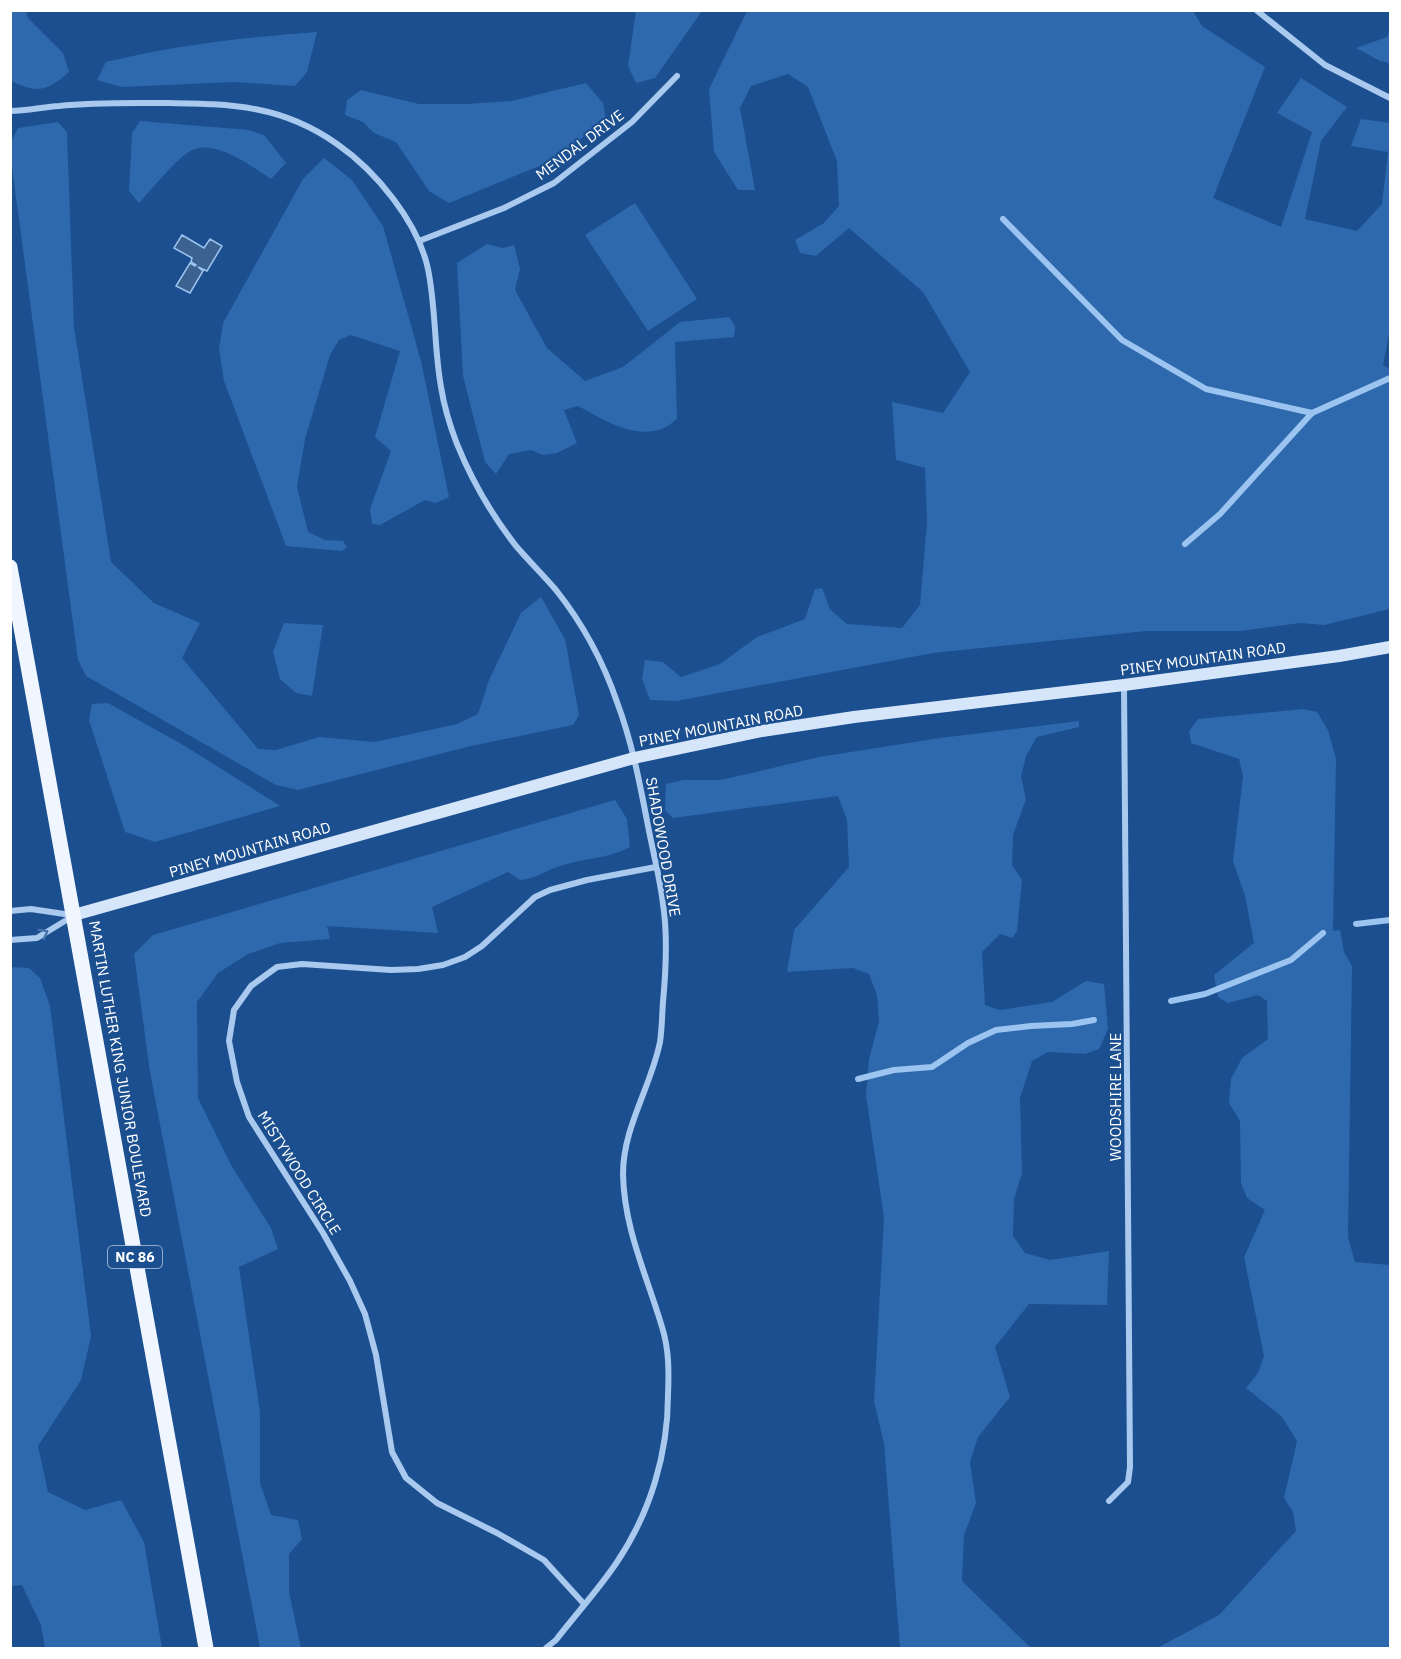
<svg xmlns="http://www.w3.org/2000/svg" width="1401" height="1659" viewBox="0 0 1401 1659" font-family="'IBM Plex Sans',sans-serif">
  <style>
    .green { fill: #2e69ad }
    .water { fill: #3c6290; stroke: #9cc4f0; stroke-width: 1.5 }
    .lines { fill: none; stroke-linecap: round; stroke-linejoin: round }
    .stream { stroke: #9cc4f0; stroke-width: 6 }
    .street { stroke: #a9c9ee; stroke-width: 6 }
    .secondary { stroke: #d6e6fa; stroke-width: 12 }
    .primary { stroke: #f0f6ff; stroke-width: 15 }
    .oneway { stroke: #4674ac }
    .labels { text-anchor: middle; stroke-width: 4.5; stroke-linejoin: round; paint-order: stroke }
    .shield { fill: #1b4f8f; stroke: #bbcadd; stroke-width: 1.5 }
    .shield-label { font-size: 14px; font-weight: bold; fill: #fff }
    .street-label { font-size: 15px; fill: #fff; stroke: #1b4f8f }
  </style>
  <rect width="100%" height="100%" fill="#1b4f8f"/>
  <g class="green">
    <path d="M 11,10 L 26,11 L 28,18 L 63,53 L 69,72 C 47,91 38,94 11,81 Z"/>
    <path d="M 636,11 L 702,11 L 655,78 L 636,83 L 628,66 Z"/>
    <path d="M 747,11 L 1193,11 L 1202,26 L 1265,67 L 1213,198 L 1281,227 L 1312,132 L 1277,113 L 1301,78 L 1347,107 L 1321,141 L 1305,219 L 1357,231 L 1382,204 L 1388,152 L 1351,146 L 1361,119 L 1390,123 L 1390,329 L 1383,365 L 1390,369 L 1390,609 L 1324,625 L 1300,623 L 1240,631 L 1146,631 L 933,653 L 676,701 L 650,700 L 642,679 L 645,660 L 663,662 L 681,677 L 720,664 L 757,637 L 805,619 L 815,589 L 822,588 L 830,609 L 847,624 L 902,628 L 920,605 L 927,522 L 925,468 L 896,460 L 892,402 L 943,413 L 970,372 L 923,292 L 849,228 L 816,256 L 800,253 L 795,240 L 824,223 L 839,206 L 837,161 L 808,87 L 788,74 L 751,86 L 740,108 L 755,190 L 738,190 L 714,152 L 709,89 Z"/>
    <path d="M 1390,29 L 1390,63 L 1380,61 L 1356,48 L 1387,37 Z"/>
    <path d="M 317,32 L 307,72 L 295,86 L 234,82 L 122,87 L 97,80 L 106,62 C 175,45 246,37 317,32 Z"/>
    <path d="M 586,83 L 603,103 L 606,119 L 554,160 L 449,203 L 429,191 L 396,142 L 374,133 L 363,122 L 345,115 L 347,100 L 361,90 L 419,104 L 467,104 L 511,101 Z"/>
    <path d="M 140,121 L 249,130 L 264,135 L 286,163 L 271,179 C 251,166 211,135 187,153 C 173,163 152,189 139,203 L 129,191 L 132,133 Z"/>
    <path d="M 58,122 L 67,132 L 74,327 L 111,562 L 154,603 L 200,623 L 182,658 L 258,749 L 276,750 L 319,737 L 375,742 L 457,724 L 478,714 L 489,680 L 521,613 L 541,597 L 565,639 L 579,715 L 573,725 L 471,746 L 298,790 L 276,785 L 86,676 L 78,660 L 11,160 L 11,142 L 18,128 Z"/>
    <path d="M 324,158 L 352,180 L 383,226 L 421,361 L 449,497 L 436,503 L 425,500 L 380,525 L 372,524 L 370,509 L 391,451 L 375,437 L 400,351 L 351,335 L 339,340 L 330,355 L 305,439 L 297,487 L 308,532 L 325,540 L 343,541 L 347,547 L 342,551 L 286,546 L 224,381 L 219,349 L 223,323 L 303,179 Z"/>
    <path d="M 635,203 L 697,299 L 648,331 L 585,235 Z"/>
    <path d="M 487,244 L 503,248 L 514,245 L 520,269 L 515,290 L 547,348 L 585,381 L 623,367 L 680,322 L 729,317 L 735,326 L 734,337 L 675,342 L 677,419 C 673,422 667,427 662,429 C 632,439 603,419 578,406 L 564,410 L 577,443 L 557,453 L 543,455 L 531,450 L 509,454 L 496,474 L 485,462 L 463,376 L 457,263 Z"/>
    <path d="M 284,623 L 323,625 L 312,696 L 296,693 L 280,679 L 273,652 Z"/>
    <path d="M 108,703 L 185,746 L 280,806 L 155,842 L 125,832 L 89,720 L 92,704 Z"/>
    <path d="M 1303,709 L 1317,712 L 1328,730 L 1336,759 L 1333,931 L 1340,930 L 1344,952 L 1352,966 L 1348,1237 L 1355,1262 L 1390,1265 L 1390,1648 L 1157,1648 L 1219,1615 L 1296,1531 L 1293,1512 L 1284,1498 L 1297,1441 L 1282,1417 L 1246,1388 L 1258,1373 L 1264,1356 L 1244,1257 L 1265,1210 L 1247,1198 L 1241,1183 L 1240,1121 L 1229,1103 L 1231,1079 L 1242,1058 L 1268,1039 L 1267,1001 L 1258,995 L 1228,1003 L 1218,997 L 1214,975 L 1254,943 L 1245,896 L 1233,861 L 1243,776 L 1239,759 L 1191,743 L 1189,731 L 1198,719 Z"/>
    <path d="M 1079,721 L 1079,727 L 1037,737 L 1026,756 L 1021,777 L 1026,799 L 1013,835 L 1012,865 L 1022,880 L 1017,931 L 1012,938 L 1000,934 L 982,952 L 985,1005 L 1000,1010 L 1052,1002 L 1086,981 L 1104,984 L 1108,1029 L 1099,1049 L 1085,1054 L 1048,1052 L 1032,1061 L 1020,1098 L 1022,1173 L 1014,1199 L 1013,1236 L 1025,1253 L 1050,1260 L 1109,1251 L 1107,1305 L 1029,1304 L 995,1347 L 1010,1397 L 978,1437 L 970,1462 L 976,1503 L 964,1535 L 962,1581 L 1031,1648 L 1081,1648 L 900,1648 L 884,1443 L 874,1402 L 884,1218 L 866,1095 L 869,1059 L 879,1022 L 877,995 L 869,974 L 853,968 L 787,972 L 794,930 L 849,867 L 847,820 L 838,796 L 673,818 L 665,810 L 666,784 L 683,780 L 721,780 L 819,757 L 940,738 Z"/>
    <path d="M 615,800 L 627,819 L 630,847 C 608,859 583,858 560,866 C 547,870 535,879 520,880 L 508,872 L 432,907 L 438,933 L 327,926 L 330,939 L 280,943 L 248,954 L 218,973 L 197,1002 L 198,1098 L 231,1165 L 271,1228 L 278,1249 L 239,1267 L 260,1412 L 260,1483 L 271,1515 L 298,1520 L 302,1539 L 289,1554 L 289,1592 L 301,1648 L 260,1648 L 150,1072 L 134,954 L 153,935 Z"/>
    <path d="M 11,967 L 29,968 L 40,978 L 50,1006 L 91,1336 L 81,1380 L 38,1446 L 48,1492 L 85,1510 L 121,1500 L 144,1542 L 162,1648 L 45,1648 L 41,1625 L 22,1585 L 11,1586 Z"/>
  </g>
  <path class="water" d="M 182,235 L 204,248 L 210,239 L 222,246 L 207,271 L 198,267 L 203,271 L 190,293 L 176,286 L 190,263 L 195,266 L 196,265 L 191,262 L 192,258 L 174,248 Z"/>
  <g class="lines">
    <g class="stream">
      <path d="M 1003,219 L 1122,340 L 1206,389 L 1312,413"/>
      <path d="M 1185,544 L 1220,514 L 1312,413 L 1390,378"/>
      <path d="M 1356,924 L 1390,920"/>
      <path d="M 1171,1001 L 1205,994 L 1291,960 L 1323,933"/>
      <path d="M 858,1079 L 894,1070 L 932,1067 L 968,1043 L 996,1030 L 1031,1026 L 1072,1024 L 1094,1020"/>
    </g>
    <g class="street">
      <path d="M 1256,10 L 1325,65 L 1390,98"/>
      <path d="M 10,111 C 27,111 43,107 59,106 C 95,102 132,103 168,103 C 232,104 282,105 337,144 C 376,171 418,222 428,269 C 436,308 434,348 441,387 C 444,406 450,426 457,444 C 472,481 491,514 516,546 C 529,561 543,575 556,590 C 583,624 603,661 617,702 C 632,742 640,784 648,826 C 653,852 660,878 663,904 C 668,936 666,970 663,1002 C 662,1015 662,1029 660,1042 C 651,1087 623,1127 623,1174 C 624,1229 647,1276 662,1327 C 669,1349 669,1371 668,1395 C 668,1454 650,1513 617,1562 C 599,1589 576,1614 556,1640 L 546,1648"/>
      <path d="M 419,241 L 504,208 L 554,183 L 632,122 L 677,76"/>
      <path d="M 10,911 L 31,909 L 71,915"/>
      <path d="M 10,940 L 37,938 L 73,916"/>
      <path d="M 1109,1501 L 1128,1482 L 1130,1467 L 1124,685"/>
      <path d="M 584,1604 L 544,1560 L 497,1533 L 437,1503 L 406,1478 L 392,1452 L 376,1355 L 365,1314 L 350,1281 L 323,1233 L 249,1117 L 237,1082 L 229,1041 L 234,1010 L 251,986 L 277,967 L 302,964 L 391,970 L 418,969 L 443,965 L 465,957 L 482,946 L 535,897 L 550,890 L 587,880 L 656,867"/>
    </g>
    <path class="secondary" d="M 74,915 L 634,758 L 762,731 L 854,717 L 1124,685 L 1339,656 L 1390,647"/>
    <path class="primary" d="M 10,567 L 206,1648"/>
  </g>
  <defs><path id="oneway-chevron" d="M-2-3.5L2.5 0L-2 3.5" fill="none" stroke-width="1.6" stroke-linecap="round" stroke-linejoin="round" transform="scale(1.5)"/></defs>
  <use class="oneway" href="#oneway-chevron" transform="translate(44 933) rotate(-29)"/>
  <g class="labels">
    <rect class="shield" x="108" y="1246" width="54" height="22" rx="4.5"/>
    <g class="shield-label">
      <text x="135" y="1262">NC 86</text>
    </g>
    <g class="street-label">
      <text transform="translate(580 145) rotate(-37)" y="5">MENDAL DRIVE</text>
      <text transform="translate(1203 659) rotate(-8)" y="5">PINEY MOUNTAIN ROAD</text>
      <text transform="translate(721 726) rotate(-11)" y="5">PINEY MOUNTAIN ROAD</text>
      <text transform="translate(663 847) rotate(80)" y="5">SHADOWOOD DRIVE</text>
      <text transform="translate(250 850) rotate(-16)" y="5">PINEY MOUNTAIN ROAD</text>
      <text transform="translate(120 1069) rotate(80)" y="5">MARTIN LUTHER KING JUNIOR BOULEVARD</text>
      <text transform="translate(1116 1097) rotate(-90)" y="5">WOODSHIRE LANE</text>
      <text transform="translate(299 1173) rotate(58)" y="5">MISTYWOOD CIRCLE</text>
    </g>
  </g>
  <rect width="1401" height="1659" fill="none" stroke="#ffffff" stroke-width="24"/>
</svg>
